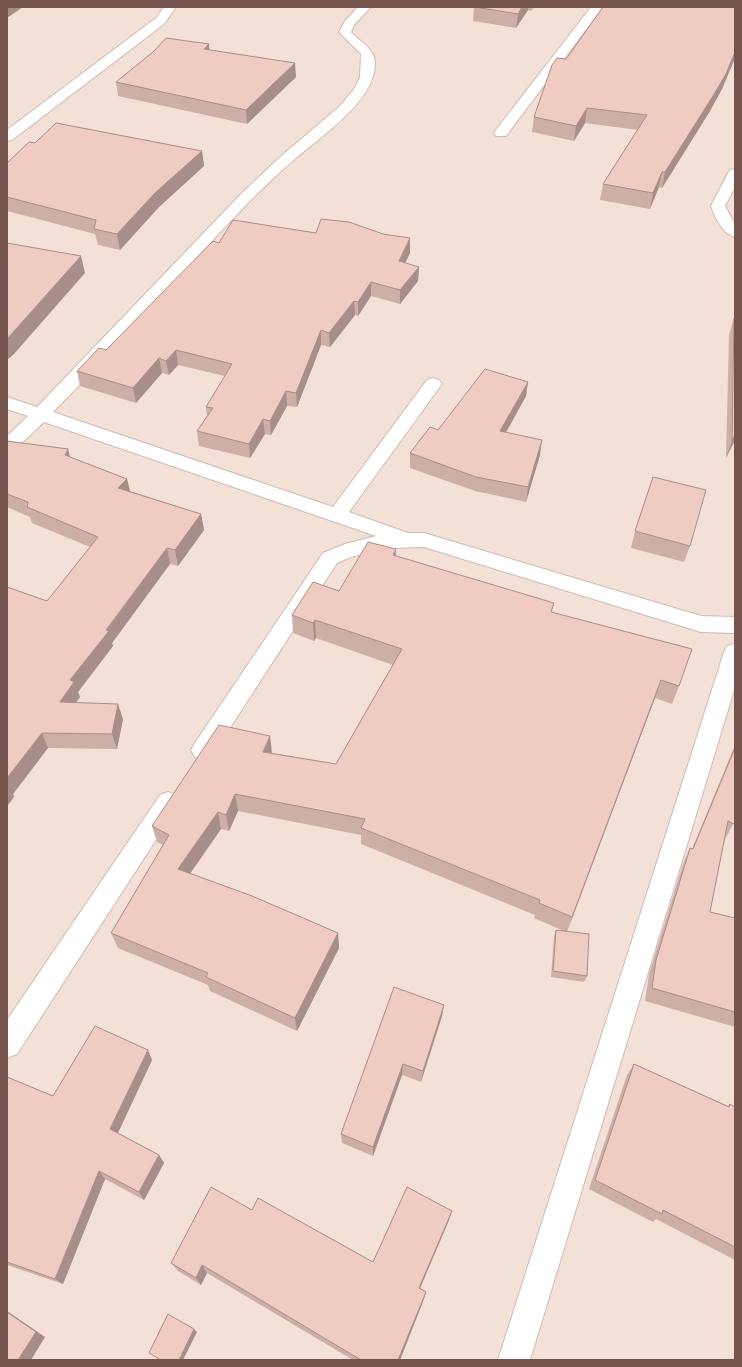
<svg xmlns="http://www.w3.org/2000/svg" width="742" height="1367" viewBox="0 0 742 1367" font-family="'Asap Condensed',sans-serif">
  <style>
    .residential { fill: #f3e1d8 }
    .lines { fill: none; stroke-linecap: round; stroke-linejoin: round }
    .minor-casing { stroke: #d0b9b2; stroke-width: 2 }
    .minor { fill: #fff; fill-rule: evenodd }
    .wall { fill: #ceafa7 }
    .shaded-wall { fill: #a88e88 }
    .building { fill: #f0cbc2; stroke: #a88e88 }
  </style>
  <rect width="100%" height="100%" fill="#fcf1ea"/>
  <rect class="residential" x="7" y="7" width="728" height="1353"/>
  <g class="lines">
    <g class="minor-casing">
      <g id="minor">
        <path d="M 164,7 L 176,7 L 164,24 L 12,140 L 7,141 L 7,130 L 156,18 Z"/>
        <path d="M 358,7 L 371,7 L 354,25 L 351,32 C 365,47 381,51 373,76 C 363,109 320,137 295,159 C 262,187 232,219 203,251 C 153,304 105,360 53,412 L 333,507 L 427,380 L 433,378 L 439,380 L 442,384 L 439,388 L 349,512 L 408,533 L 424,533 L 701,616 L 735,617 L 735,633 L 701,632 L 424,547 C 393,547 365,550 337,563 L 211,757 L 203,760 L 195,757 L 191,750 L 195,743 L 323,553 L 345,544 L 376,536 L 44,422 L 14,450 L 7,452 L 7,436 L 28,416 L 7,409 L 7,397 L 37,407 L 241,194 L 279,158 L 340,106 L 354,89 L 360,77 L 361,54 L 339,32 L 345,21 Z"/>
        <path d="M 591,7 L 603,7 L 506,136 L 496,136 L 494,133 L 496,130 Z"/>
        <path d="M 735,169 L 735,187 L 725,206 L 735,224 L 735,237 C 722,233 715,218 711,206 L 728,173 L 730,170 Z"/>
        <path d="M 735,644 L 735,687 L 530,1360 L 498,1360 L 724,652 L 727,646 Z"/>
        <path d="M 168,792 L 176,795 L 180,802 L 176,809 L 17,1054 L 7,1058 L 7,1020 L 160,795 Z"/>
      </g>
    </g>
    <use href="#minor" class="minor"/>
  </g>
  <g class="wall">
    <path d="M 474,7 L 534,7 L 531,11 L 528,10 L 516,28 L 473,21 Z"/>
    <path d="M 735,7 L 735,58 L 722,89 L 710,111 L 662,188 L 659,187 L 650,209 L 600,200 L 603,184 L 638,130 L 585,123 L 574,141 L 532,132 L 534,117 Z"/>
    <path d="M 209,44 L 209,50 L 296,77 L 247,124 L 118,96 L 116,82 Z"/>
    <path d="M 35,143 L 202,151 L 204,166 L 159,207 L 120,250 L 98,245 L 95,234 L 7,211 L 7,163 Z"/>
    <path d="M 219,243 L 410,253 L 405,263 L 419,267 L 418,281 L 400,304 L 371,296 L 358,316 L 355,315 L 330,347 L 321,345 L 297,407 L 287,406 L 271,435 L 265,434 L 250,458 L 199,446 L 197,431 L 207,416 L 206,407 L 225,376 L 178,365 L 169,375 L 162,373 L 136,403 L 80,386 L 77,371 L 106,350 Z"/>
    <path d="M 734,318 L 735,318 L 735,440 L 726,458 L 729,335 Z"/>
    <path d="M 528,382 L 526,396 L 506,433 L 540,455 L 526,502 L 475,491 L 410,468 L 410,453 L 438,430 Z"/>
    <path d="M 7,441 L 68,449 L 70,457 L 127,479 L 130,491 L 201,514 L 204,530 L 178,566 L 170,564 L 112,643 L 113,646 L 78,692 L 80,697 L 75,703 L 123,719 L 117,749 L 48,748 L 13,794 L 14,797 L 7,806 L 47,601 L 90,547 L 32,523 L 30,517 L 7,507 Z"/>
    <path d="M 635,531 L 690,546 L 684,562 L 631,548 Z"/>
    <path d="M 396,556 L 552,612 L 679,686 L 672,704 L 655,698 L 567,931 L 587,976 L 584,982 L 551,977 L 554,936 L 556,930 L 564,931 L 534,918 L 535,915 L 361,844 L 361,835 L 238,811 L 229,831 L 221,829 L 190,873 L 338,933 L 339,948 L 297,1031 L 210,991 L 208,985 L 118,948 L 111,933 L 163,845 L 157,842 L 152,826 L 272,753 L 336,764 L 393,665 L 316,638 L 314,641 L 293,633 L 292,615 L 339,591 Z"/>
    <path d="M 735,745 L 735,821 L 725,839 L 724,839 L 710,912 L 735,918 L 735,1027 L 645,1001 L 649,974 L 683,864 L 690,848 L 692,849 Z"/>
    <path d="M 444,1005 L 442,1016 L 421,1082 L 402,1075 L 373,1156 L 342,1143 L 341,1134 Z"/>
    <path d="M 148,1050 L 152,1060 L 118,1133 L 159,1155 L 164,1163 L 144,1200 L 105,1179 L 63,1284 L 7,1265 L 7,1077 L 53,1096 Z"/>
    <path d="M 634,1064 L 728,1106 L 730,1104 L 735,1107 L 735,1260 L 656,1219 L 653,1222 L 589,1189 L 627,1075 Z"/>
    <path d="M 252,1210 L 373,1262 L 449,1220 L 420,1289 L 424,1299 L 400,1360 L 353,1360 L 207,1273 L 201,1285 L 178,1271 L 171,1263 Z"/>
  </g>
  <g class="shaded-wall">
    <path d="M 7,7 L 23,7 L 7,18 Z"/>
    <path d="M 522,7 L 528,7 L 528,10 L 516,28 L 518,14 Z"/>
    <path d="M 209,44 L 210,58 L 204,49 Z"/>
    <path d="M 735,52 L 735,58 L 722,89 L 710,111 L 662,188 L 665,172 Z"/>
    <path d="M 295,63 L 296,77 L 247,124 L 246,110 Z"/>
    <path d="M 587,108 L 585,123 L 574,141 L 576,126 Z"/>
    <path d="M 202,151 L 204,166 L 159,207 L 120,250 L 117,234 L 156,192 Z"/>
    <path d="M 662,172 L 659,187 L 650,209 L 653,193 Z"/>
    <path d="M 410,238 L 410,253 L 399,276 L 399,261 Z"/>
    <path d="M 81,256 L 85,273 L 14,354 L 7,360 L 7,339 Z"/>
    <path d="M 419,267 L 418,281 L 400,304 L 400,290 Z"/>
    <path d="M 371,282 L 371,296 L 358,316 L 358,302 Z"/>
    <path d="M 354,301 L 355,315 L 330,347 L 329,333 Z"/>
    <path d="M 321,330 L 321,345 L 297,407 L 296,393 Z"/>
    <path d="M 176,350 L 178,365 L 169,375 L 166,361 Z"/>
    <path d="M 159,358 L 162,373 L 136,403 L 133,388 Z"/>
    <path d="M 528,382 L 526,396 L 498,446 L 500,431 Z"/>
    <path d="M 286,391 L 287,406 L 271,435 L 270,421 Z"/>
    <path d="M 263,419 L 265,434 L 250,458 L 249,444 Z"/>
    <path d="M 735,434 L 735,440 L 726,458 L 732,441 Z"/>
    <path d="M 542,440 L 540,455 L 526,502 L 528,487 Z"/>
    <path d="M 68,449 L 72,465 L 65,455 Z"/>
    <path d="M 127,479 L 131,495 L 118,488 Z"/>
    <path d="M 201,514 L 204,530 L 178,566 L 175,550 Z"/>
    <path d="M 167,548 L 170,564 L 112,643 L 113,646 L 78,692 L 80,697 L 66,717 L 60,702 L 70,680 Z"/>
    <path d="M 396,549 L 395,568 L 393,555 Z"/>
    <path d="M 315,620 L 316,638 L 314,641 L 313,623 Z"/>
    <path d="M 661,680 L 655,698 L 567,932 L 572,917 Z"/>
    <path d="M 118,704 L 123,719 L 117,749 L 112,734 Z"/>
    <path d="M 42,733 L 48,748 L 13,794 L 14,797 L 7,806 L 7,778 Z"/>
    <path d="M 270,736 L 272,753 L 263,752 Z"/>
    <path d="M 235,794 L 238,811 L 229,831 L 226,815 Z"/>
    <path d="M 218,812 L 221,829 L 183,884 L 178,869 Z"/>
    <path d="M 338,933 L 339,948 L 297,1031 L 295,1018 Z"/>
    <path d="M 444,1005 L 442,1016 L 421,1082 L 423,1071 Z"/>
    <path d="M 148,1050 L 152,1060 L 116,1137 L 110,1129 Z"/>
    <path d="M 403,1064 L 402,1075 L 373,1156 L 373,1147 Z"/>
    <path d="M 159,1155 L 164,1163 L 144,1200 L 139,1192 Z"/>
    <path d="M 99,1171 L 105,1179 L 63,1284 L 55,1279 Z"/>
    <path d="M 452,1211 L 449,1220 L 417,1295 L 419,1288 Z"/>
    <path d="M 202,1265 L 207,1273 L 201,1285 L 196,1278 Z"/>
    <path d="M 426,1292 L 424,1299 L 400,1360 L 398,1360 Z"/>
    <path d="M 7,1311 L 45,1337 L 31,1360 L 18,1360 Z"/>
    <path d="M 194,1329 L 197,1332 L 183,1360 L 179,1360 Z"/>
  </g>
  <g class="building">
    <path d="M 475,7 L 522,7 L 518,14 Z"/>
    <path d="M 603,7 L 735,7 L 735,52 L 726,74 L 713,96 L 665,172 L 662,172 L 653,193 L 603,184 L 647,115 L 587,108 L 576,126 L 534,117 L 552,65 L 557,58 L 566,59 Z"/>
    <path d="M 166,38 L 209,44 L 204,49 L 295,63 L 246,110 L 116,82 L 153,52 Z"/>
    <path d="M 56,123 L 202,151 L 156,192 L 117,234 L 94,229 L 96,220 L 7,197 L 7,163 L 29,142 L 35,143 Z"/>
    <path d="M 321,219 L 349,222 L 383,234 L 410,238 L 399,261 L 419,267 L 400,290 L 371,282 L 358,302 L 354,301 L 329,333 L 321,330 L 296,393 L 286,391 L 270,421 L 263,419 L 249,444 L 197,431 L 213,408 L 206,407 L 232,364 L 176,350 L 166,361 L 159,358 L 133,388 L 77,371 L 99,348 L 106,350 L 213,241 L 219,243 L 233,220 L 316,233 Z"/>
    <path d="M 7,243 L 81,256 L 7,339 Z"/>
    <path d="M 734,318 L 735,318 L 735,434 L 732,441 Z"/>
    <path d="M 485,369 L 528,382 L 500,431 L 542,440 L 528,487 L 476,477 L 410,453 L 430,427 L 438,430 Z"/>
    <path d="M 7,441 L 68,449 L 65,455 L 127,479 L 118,488 L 201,514 L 175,550 L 167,548 L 106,630 L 109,631 L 70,680 L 74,682 L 60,702 L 118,704 L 112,734 L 42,733 L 7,778 L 7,587 L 47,601 L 98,537 L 27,507 L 28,502 L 7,494 Z"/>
    <path d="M 653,477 L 706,490 L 690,546 L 635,531 Z"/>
    <path d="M 368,542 L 396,549 L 393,555 L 554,603 L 551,612 L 692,649 L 679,686 L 661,680 L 572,917 L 539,903 L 540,900 L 361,828 L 365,819 L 235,794 L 226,815 L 218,812 L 178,869 L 252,896 L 338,933 L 295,1018 L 206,977 L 208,973 L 111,933 L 169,835 L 152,826 L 219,725 L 270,736 L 263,752 L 336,764 L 402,649 L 315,620 L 313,623 L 292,615 L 313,582 L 339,591 Z"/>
    <path d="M 735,748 L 735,821 L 734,824 L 728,821 L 710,912 L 735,918 L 735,1012 L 652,988 L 656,960 L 690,848 L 693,849 Z"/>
    <path d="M 556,930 L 589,934 L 587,976 L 553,971 Z"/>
    <path d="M 394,987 L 444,1005 L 423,1071 L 403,1064 L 373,1147 L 341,1134 Z"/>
    <path d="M 95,1026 L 148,1050 L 110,1129 L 159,1155 L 139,1192 L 99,1171 L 55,1279 L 7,1262 L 7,1077 L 53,1096 Z"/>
    <path d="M 634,1064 L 729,1107 L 730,1104 L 735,1107 L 735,1247 L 663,1210 L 662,1214 L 595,1180 Z"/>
    <path d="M 211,1187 L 252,1210 L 258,1198 L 373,1262 L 407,1187 L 452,1211 L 419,1288 L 426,1292 L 398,1360 L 361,1360 L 202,1265 L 196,1278 L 171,1263 Z"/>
    <path d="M 7,1312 L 36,1332 L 18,1360 L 7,1360 Z"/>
    <path d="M 168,1314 L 194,1329 L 179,1360 L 161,1360 L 149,1353 Z"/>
  </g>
  <rect width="742" height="1367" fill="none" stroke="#76544e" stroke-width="16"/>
</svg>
